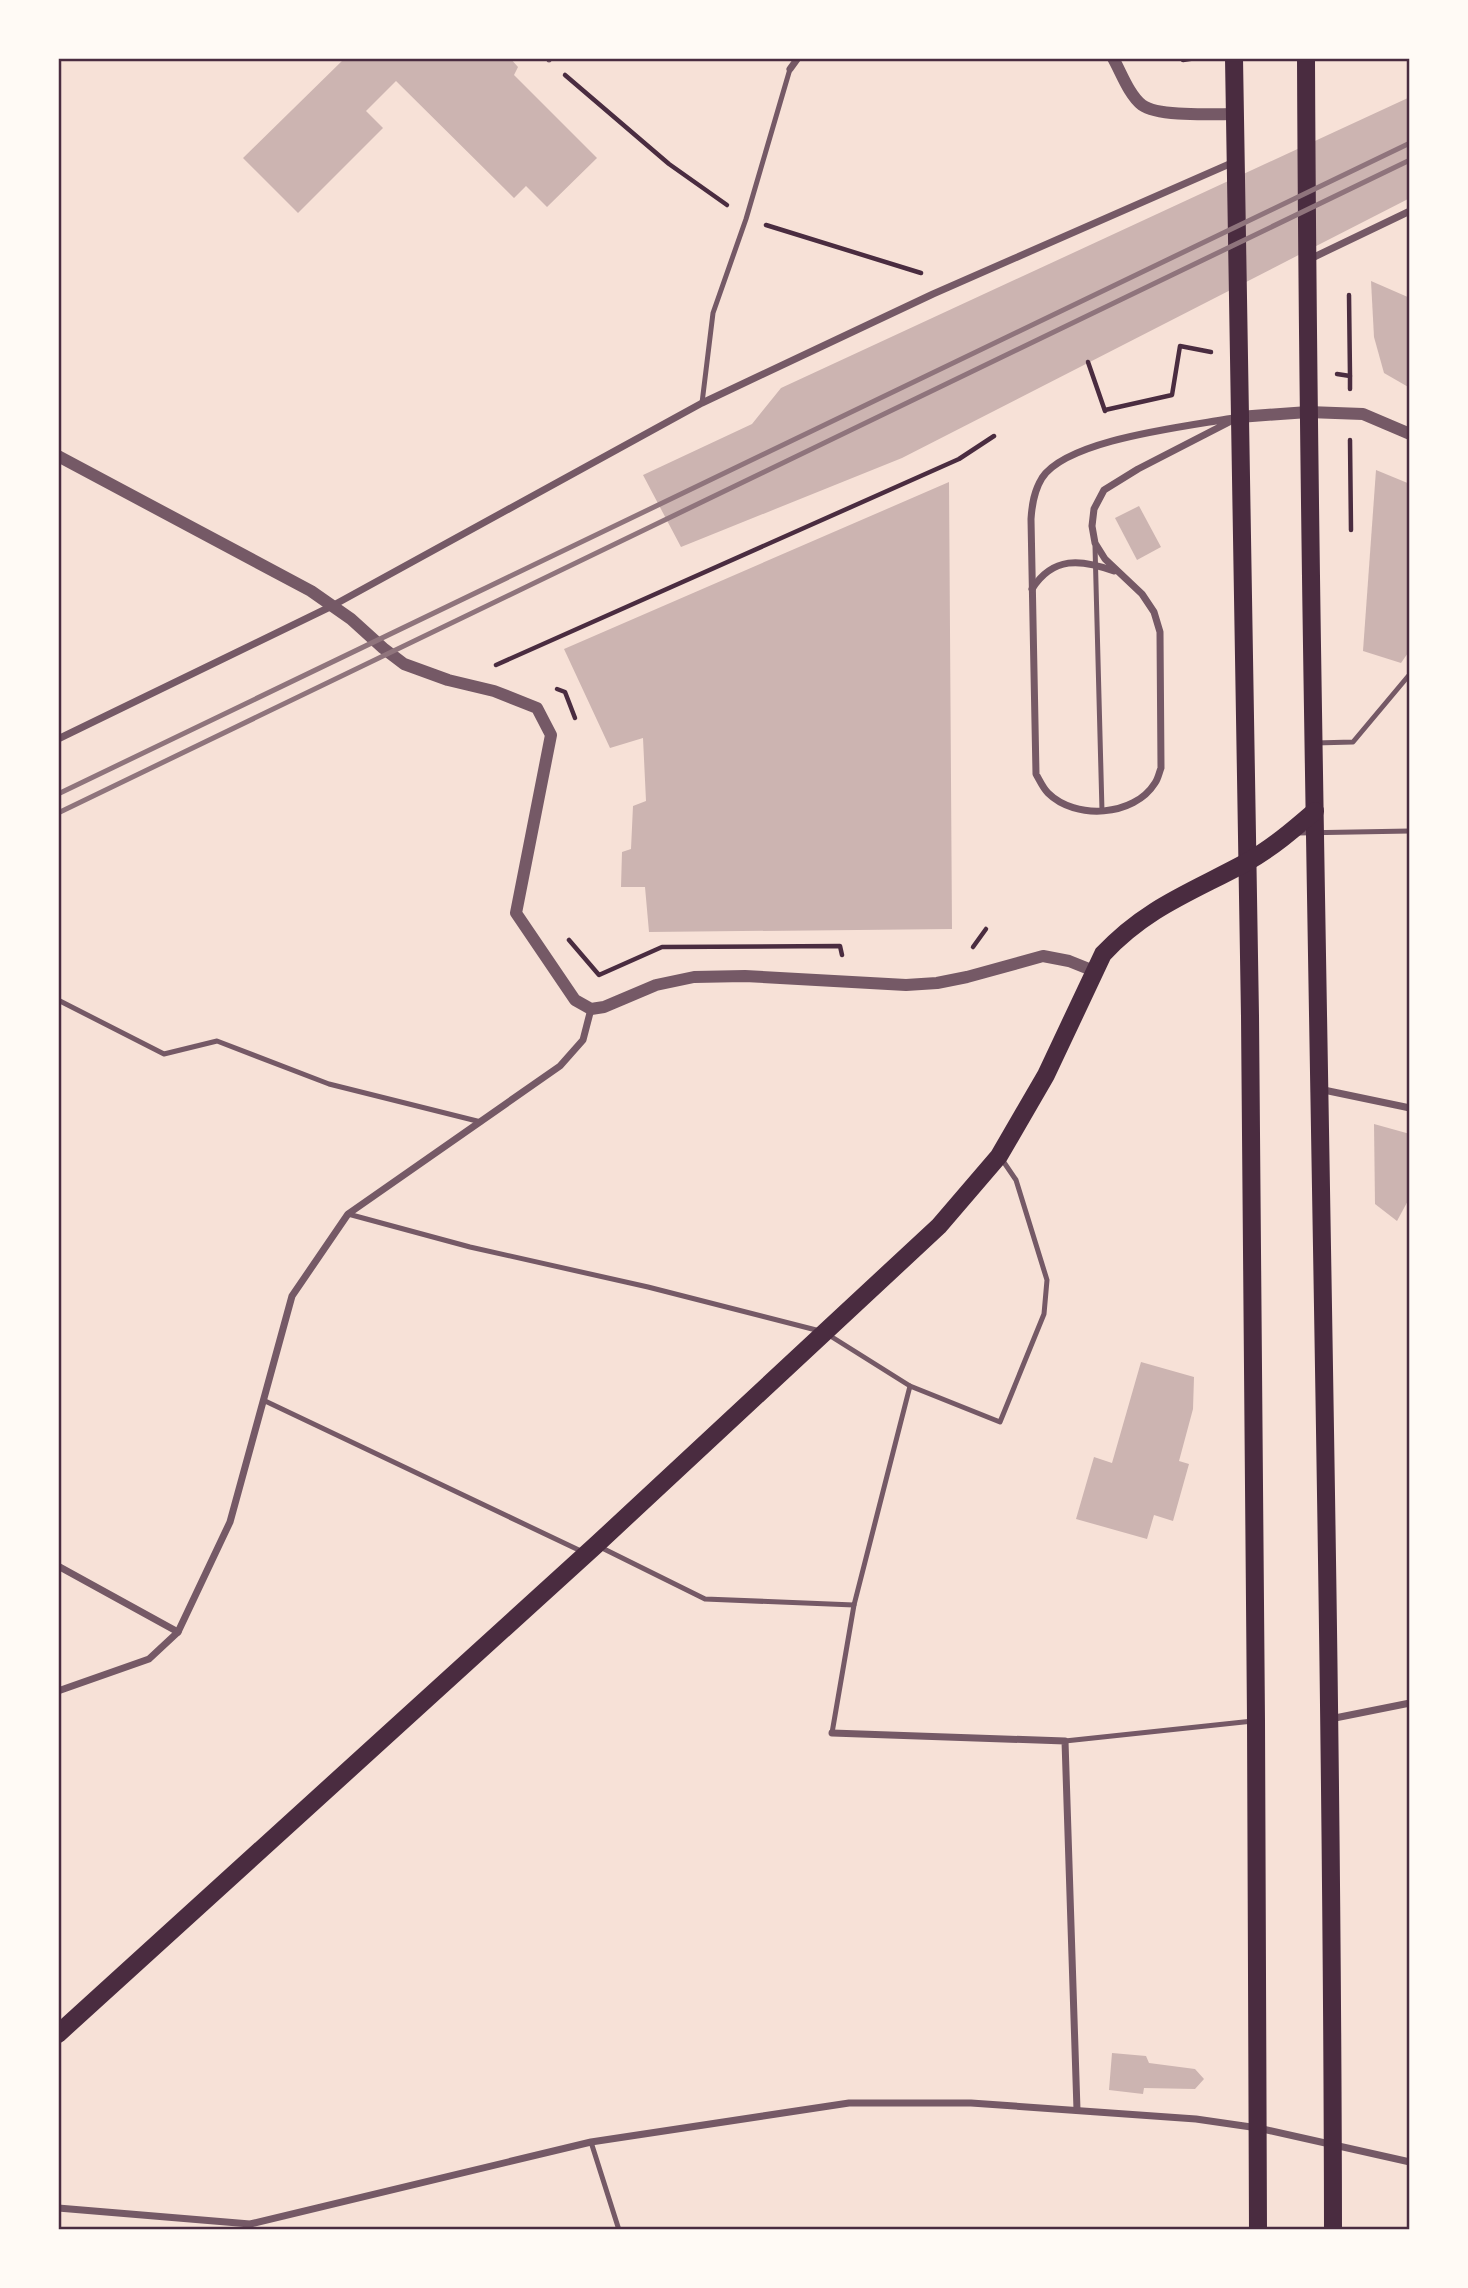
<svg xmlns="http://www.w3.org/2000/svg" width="1468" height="2288" viewBox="0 0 1468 2288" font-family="'Public Sans',sans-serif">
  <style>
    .building { fill: #ccb4b1 }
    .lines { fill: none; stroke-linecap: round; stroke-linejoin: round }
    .path { stroke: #4a2c40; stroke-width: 4.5 }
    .service { stroke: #755966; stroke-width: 5 }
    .minor { stroke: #755966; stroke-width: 7 }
    .tertiary { stroke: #755966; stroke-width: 12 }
    .primary { stroke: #4a2c40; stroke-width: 18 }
    .rail { stroke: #8f747c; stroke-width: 5 }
    .neatline { fill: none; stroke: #4a2c40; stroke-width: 2.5 }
  </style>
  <rect width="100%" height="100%" fill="#f7e1d7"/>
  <g class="building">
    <path d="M 345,58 L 510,58 L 518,67 L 514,75 L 597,158 L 547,207 L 526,186 L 514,198 L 396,81 L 366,111 L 383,128 L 298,213 L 243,158 Z"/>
    <path d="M 1410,97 L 1410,198 L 902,458 L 681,547 L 643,475 L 752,424 L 781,388 Z"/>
    <path d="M 1371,281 L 1410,298 L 1410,388 L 1384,373 L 1374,337 Z"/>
    <path d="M 1376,470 L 1410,484 L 1410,650 L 1401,663 L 1363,651 Z"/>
    <path d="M 949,482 L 952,929 L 649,932 L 645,887 L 621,887 L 622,852 L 631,849 L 633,806 L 646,801 L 643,738 L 610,748 L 564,649 Z"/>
    <path d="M 1139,506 L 1161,547 L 1137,560 L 1115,518 Z"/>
    <path d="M 1374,1124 L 1410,1134 L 1410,1197 L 1397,1221 L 1375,1204 Z"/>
    <path d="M 1141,1362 L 1194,1377 L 1193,1409 L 1179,1461 L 1189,1464 L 1173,1521 L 1154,1515 L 1147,1539 L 1076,1519 L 1094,1457 L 1112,1463 Z"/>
    <path d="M 1112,2053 L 1146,2056 L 1149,2063 L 1195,2069 L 1204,2079 L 1195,2089 L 1144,2088 L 1143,2094 L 1109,2090 Z"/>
  </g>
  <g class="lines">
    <g class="path">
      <path d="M 1183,58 L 1183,60 L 1196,58"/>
      <path d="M 1346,58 L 1360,58"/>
      <path d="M 565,75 L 669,164 L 727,205"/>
      <path d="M 766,225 L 921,273"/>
      <path d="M 1349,295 L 1350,376"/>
      <path d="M 1088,362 L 1105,411"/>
      <path d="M 1337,374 L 1350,376 L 1350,389"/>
      <path d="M 1105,410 L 1172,395 L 1180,346 L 1211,352"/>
      <path d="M 1350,440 L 1351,530"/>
      <path d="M 496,665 L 959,459 L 994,436"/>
      <path d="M 557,689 L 565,692 L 575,718"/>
      <path d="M 569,940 L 599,975 L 662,947 L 840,946 L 842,955"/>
      <path d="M 973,947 L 986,929"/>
    </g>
    <g class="service">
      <path d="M 549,60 L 549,58"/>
      <path d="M 702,403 L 713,313 L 746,219 L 790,69"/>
      <path d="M 1095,546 L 1102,811"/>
      <path d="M 1315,743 L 1353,742 L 1410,674"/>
      <path d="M 1298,833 L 1410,831"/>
      <path d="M 58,1000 L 164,1054 L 217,1041 L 329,1084 L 481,1122"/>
      <path d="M 348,1214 L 470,1247 L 648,1287 L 824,1332 L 910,1386"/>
      <path d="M 263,1400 L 583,1552"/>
      <path d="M 600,1547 L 705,1599 L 854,1605 L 910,1386 L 1000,1422 L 1044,1314 L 1047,1280 L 1016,1180 L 1001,1158"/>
      <path d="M 832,1733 L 854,1605"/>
      <path d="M 1065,1741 L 1253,1721"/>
      <path d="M 591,2142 L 619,2230"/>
    </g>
    <g class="minor">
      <path d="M 790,69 L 798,58"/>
      <path d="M 1310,259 L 1410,211"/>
      <path d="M 1239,417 L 1138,469 L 1104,490 L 1094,509 L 1092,526 L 1095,543 L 1105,559 L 1142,594 L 1154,612 L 1160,632 L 1161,768 C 1159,773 1158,779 1155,783 C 1134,817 1075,820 1048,793 C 1043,788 1040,781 1036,774 L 1031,519 C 1032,504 1034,491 1042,478 C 1068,438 1193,426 1239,417 Z"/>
      <path d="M 1032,589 C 1053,556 1081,559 1114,571"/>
      <path d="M 58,739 L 332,606 L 702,403 L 933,294 L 1234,162"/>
      <path d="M 1319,1089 L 1410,1108"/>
      <path d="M 58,1566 L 178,1632"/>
      <path d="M 58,1691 L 149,1659 L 178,1632 L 230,1522 L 292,1296 L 348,1214 L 560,1066 L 583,1040 L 591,1009"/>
      <path d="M 1330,1719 L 1410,1703"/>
      <path d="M 832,1733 L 1065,1741 L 1077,2110"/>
      <path d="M 58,2208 L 250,2224 L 591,2142 L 849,2103 L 971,2103 L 1196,2119 L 1258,2128 L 1410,2162"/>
    </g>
    <g class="tertiary">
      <path d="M 1113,58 C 1121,72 1129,95 1142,105 C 1158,117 1213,114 1234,114"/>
      <path d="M 1239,417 L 1308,412 L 1363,414 L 1410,434"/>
      <path d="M 58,456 L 311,591 L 351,619 L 383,648 L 404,664 L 448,680 L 494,691 L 537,708 L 551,735 L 516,913 L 575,1000 L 591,1009 L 604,1007 L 656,985 L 694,977 L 745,976 L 906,985 L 937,983 L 967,977 L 1043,956 L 1069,961 L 1094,971"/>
    </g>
    <g class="primary">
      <path d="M 1234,58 L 1250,1016 L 1256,1720 L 1258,2230"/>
      <path d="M 1306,58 C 1309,782 1332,1506 1333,2230"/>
      <path d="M 58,2034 L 596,1545 L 939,1226 L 999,1156 L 1046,1075 L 1103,954 C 1147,907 1192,892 1247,862 C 1272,848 1293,830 1315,811"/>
    </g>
    <g class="rail">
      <path d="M 58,794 L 1410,143"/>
      <path d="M 58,813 L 1410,160"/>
    </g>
  </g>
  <rect width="1468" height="2288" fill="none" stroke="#fffaf5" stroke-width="119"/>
  <rect x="60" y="60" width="1348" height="2168" class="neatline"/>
</svg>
